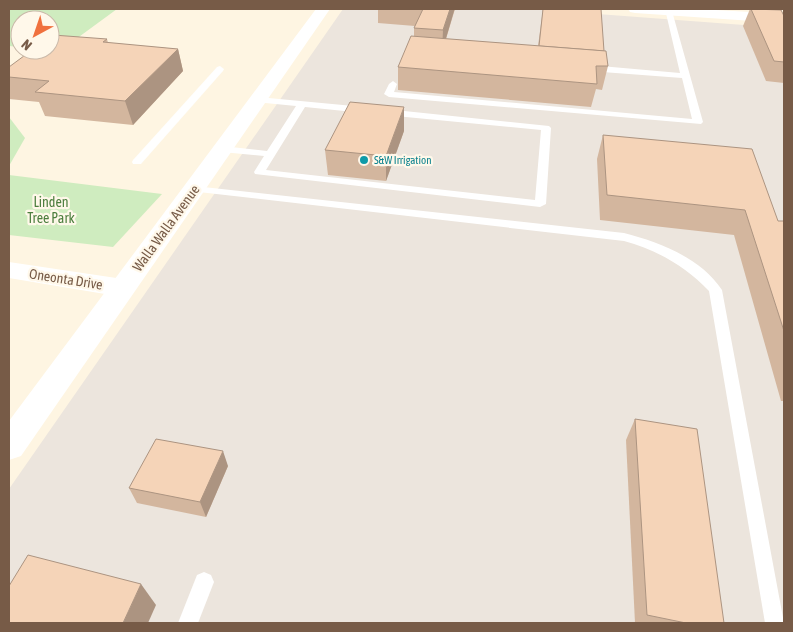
<svg xmlns="http://www.w3.org/2000/svg" width="793" height="632" viewBox="0 0 793 632" font-family="'Asap Condensed',sans-serif">
  <style>
    .industrial { fill: #ece5dd }
    .green { fill: #cfecbf }
    .lines { fill: none; stroke-linecap: round; stroke-linejoin: round }
    .lane { fill: #fff; fill-rule: evenodd }
    .street { fill: #fff; fill-rule: evenodd }
    .secondary { fill: #fff; fill-rule: evenodd }
    .wall { fill: #d3b69e }
    .shaded-wall { fill: #ac9481 }
    .building { fill: #f5d4b8; stroke: #ac9481 }
    .culture-dot { fill: #0f9aa8; stroke: #fff8ea; stroke-width: 2 }
    .labels { text-anchor: middle; stroke-width: 4.5; stroke-linejoin: round; paint-order: stroke }
    .far-culture-label { font-size: 11px; fill: #0d838f; stroke: #fff8ea; text-anchor: start }
    .park-label { font-size: 14px; fill: #4c7e3e; stroke: #fff8ea }
    .street-label { font-size: 14px; fill: #775b47; stroke: #fff8ea }
  </style>
  <rect width="100%" height="100%" fill="#fef5e2"/>
  <path class="industrial" d="M 343,9 L 531,9 L 784,28 L 784,623 L 9,623 L 9,489 Z"/>
  <g class="green">
    <path d="M 9,9 L 117,9 L 61,50 L 50,49 L 50,20 L 20,20 L 20,47 L 9,46 Z"/>
    <path d="M 9,117 L 25,138 L 9,166 Z"/>
    <path d="M 9,175 L 162,194 L 113,247 L 9,235 Z"/>
  </g>
  <g class="lines">
    <g class="lane">
      <path d="M 665,9 L 672,11 L 703,122 L 701,124 L 389,97 L 384,94 L 389,84 L 393,81 L 397,84 L 394,92 L 692,119 L 682,78 L 589,71 L 585,68 L 589,65 L 680,73 Z"/>
      <path d="M 220,66 L 224,69 L 223,71 L 141,164 L 133,164 L 132,162 L 133,160 L 217,67 Z"/>
      <path d="M 258,97 L 364,107 L 369,110 L 364,113 L 305,107 L 266,170 L 535,200 L 541,130 L 385,115 L 380,112 L 385,109 L 549,126 L 551,128 L 546,204 L 540,207 L 255,174 L 254,172 L 264,156 L 222,152 L 217,149 L 222,146 L 267,151 L 296,106 L 255,102 L 253,100 Z"/>
      <path d="M 194,186 L 624,233 C 659,242 701,258 722,290 L 784,623 L 765,623 L 709,291 C 685,266 657,250 624,241 L 190,191 L 188,189 L 190,187 Z"/>
      <path d="M 204,572 L 211,575 L 214,582 L 198,623 L 178,623 L 197,575 Z"/>
    </g>
    <path class="street" d="M 9,262 L 123,279 L 132,282 L 136,288 L 132,294 L 123,297 L 9,278 Z"/>
    <g class="secondary">
      <path d="M 316,9 L 330,9 L 21,456 L 9,460 L 9,421 Z"/>
      <path d="M 628,9 L 698,9 L 784,14 L 784,23 L 635,13 L 630,12 Z"/>
    </g>
  </g>
  <g class="wall">
    <path d="M 378,9 L 455,9 L 446,39 L 538,46 L 543,9 L 604,51 L 608,66 L 602,90 L 596,89 L 591,107 L 398,90 L 398,67 L 414,36 L 414,28 L 415,26 L 378,23 Z"/>
    <path d="M 750,9 L 762,9 L 784,16 L 784,83 L 766,81 L 743,26 Z"/>
    <path d="M 107,39 L 108,43 L 178,49 L 183,71 L 133,125 L 45,116 L 39,102 L 9,99 L 9,67 Z"/>
    <path d="M 404,131 L 386,181 L 328,175 L 325,150 Z"/>
    <path d="M 603,135 L 778,221 L 784,221 L 784,401 L 781,401 L 734,235 L 600,220 L 597,159 Z"/>
    <path d="M 635,419 L 724,623 L 635,623 L 626,440 Z"/>
    <path d="M 228,466 L 206,517 L 137,503 L 129,488 Z"/>
  </g>
  <g class="shaded-wall">
    <path d="M 450,9 L 455,9 L 454,11 L 442,52 L 443,30 Z"/>
    <path d="M 178,49 L 183,71 L 133,125 L 125,101 Z"/>
    <path d="M 404,107 L 404,131 L 386,181 L 386,156 Z"/>
    <path d="M 223,451 L 228,466 L 206,517 L 200,502 Z"/>
    <path d="M 141,584 L 156,605 L 148,623 L 123,623 Z"/>
  </g>
  <g class="building">
    <path d="M 423,9 L 450,9 L 443,30 L 414,28 Z"/>
    <path d="M 543,9 L 601,9 L 604,51 L 539,46 Z"/>
    <path d="M 751,9 L 781,10 L 784,16 L 784,62 L 774,61 Z"/>
    <path d="M 53,35 L 107,39 L 103,42 L 178,49 L 125,101 L 35,92 L 49,81 L 9,77 L 9,67 L 32,50 L 50,50 L 50,37 Z"/>
    <path d="M 411,36 L 606,51 L 608,66 L 596,66 L 597,84 L 398,67 Z"/>
    <path d="M 350,102 L 404,107 L 386,156 L 325,150 Z"/>
    <path d="M 603,135 L 752,149 L 778,221 L 784,221 L 784,331 L 745,210 L 607,195 Z"/>
    <path d="M 635,419 L 697,429 L 724,623 L 686,623 L 647,615 Z"/>
    <path d="M 156,439 L 223,451 L 200,502 L 129,488 Z"/>
    <path d="M 28,555 L 141,584 L 123,623 L 9,623 L 9,586 Z"/>
  </g>
  <circle class="culture-dot" cx="364" cy="160" r="5"/>
  <g class="labels">
    <g class="far-culture-label">
      <text x="374" y="164">S&amp;W Irrigation</text>
    </g>
    <g class="park-label">
      <text x="51" y="207">Linden<tspan x="51" dy="16">Tree Park</tspan></text>
    </g>
    <g class="street-label">
      <text transform="translate(166 228) rotate(-54)" y="5">Walla Walla Avenue</text>
      <text transform="translate(66 279) rotate(9)" y="5">Oneonta Drive</text>
    </g>
  </g>
  <rect width="793" height="632" fill="none" stroke="#775b47" stroke-width="20"/>
  <g transform="translate(35 35) rotate(220)"><circle r="24" fill="#fff8ea" stroke="#c9b9a9"/>
  <path d="M0-4L9 19L0 12L-9 19Z" fill="#f0713e"/>
  <text y="-8" font-size="14" font-weight="bold" text-anchor="middle" fill="#775b47">N</text>
  </g>
</svg>
